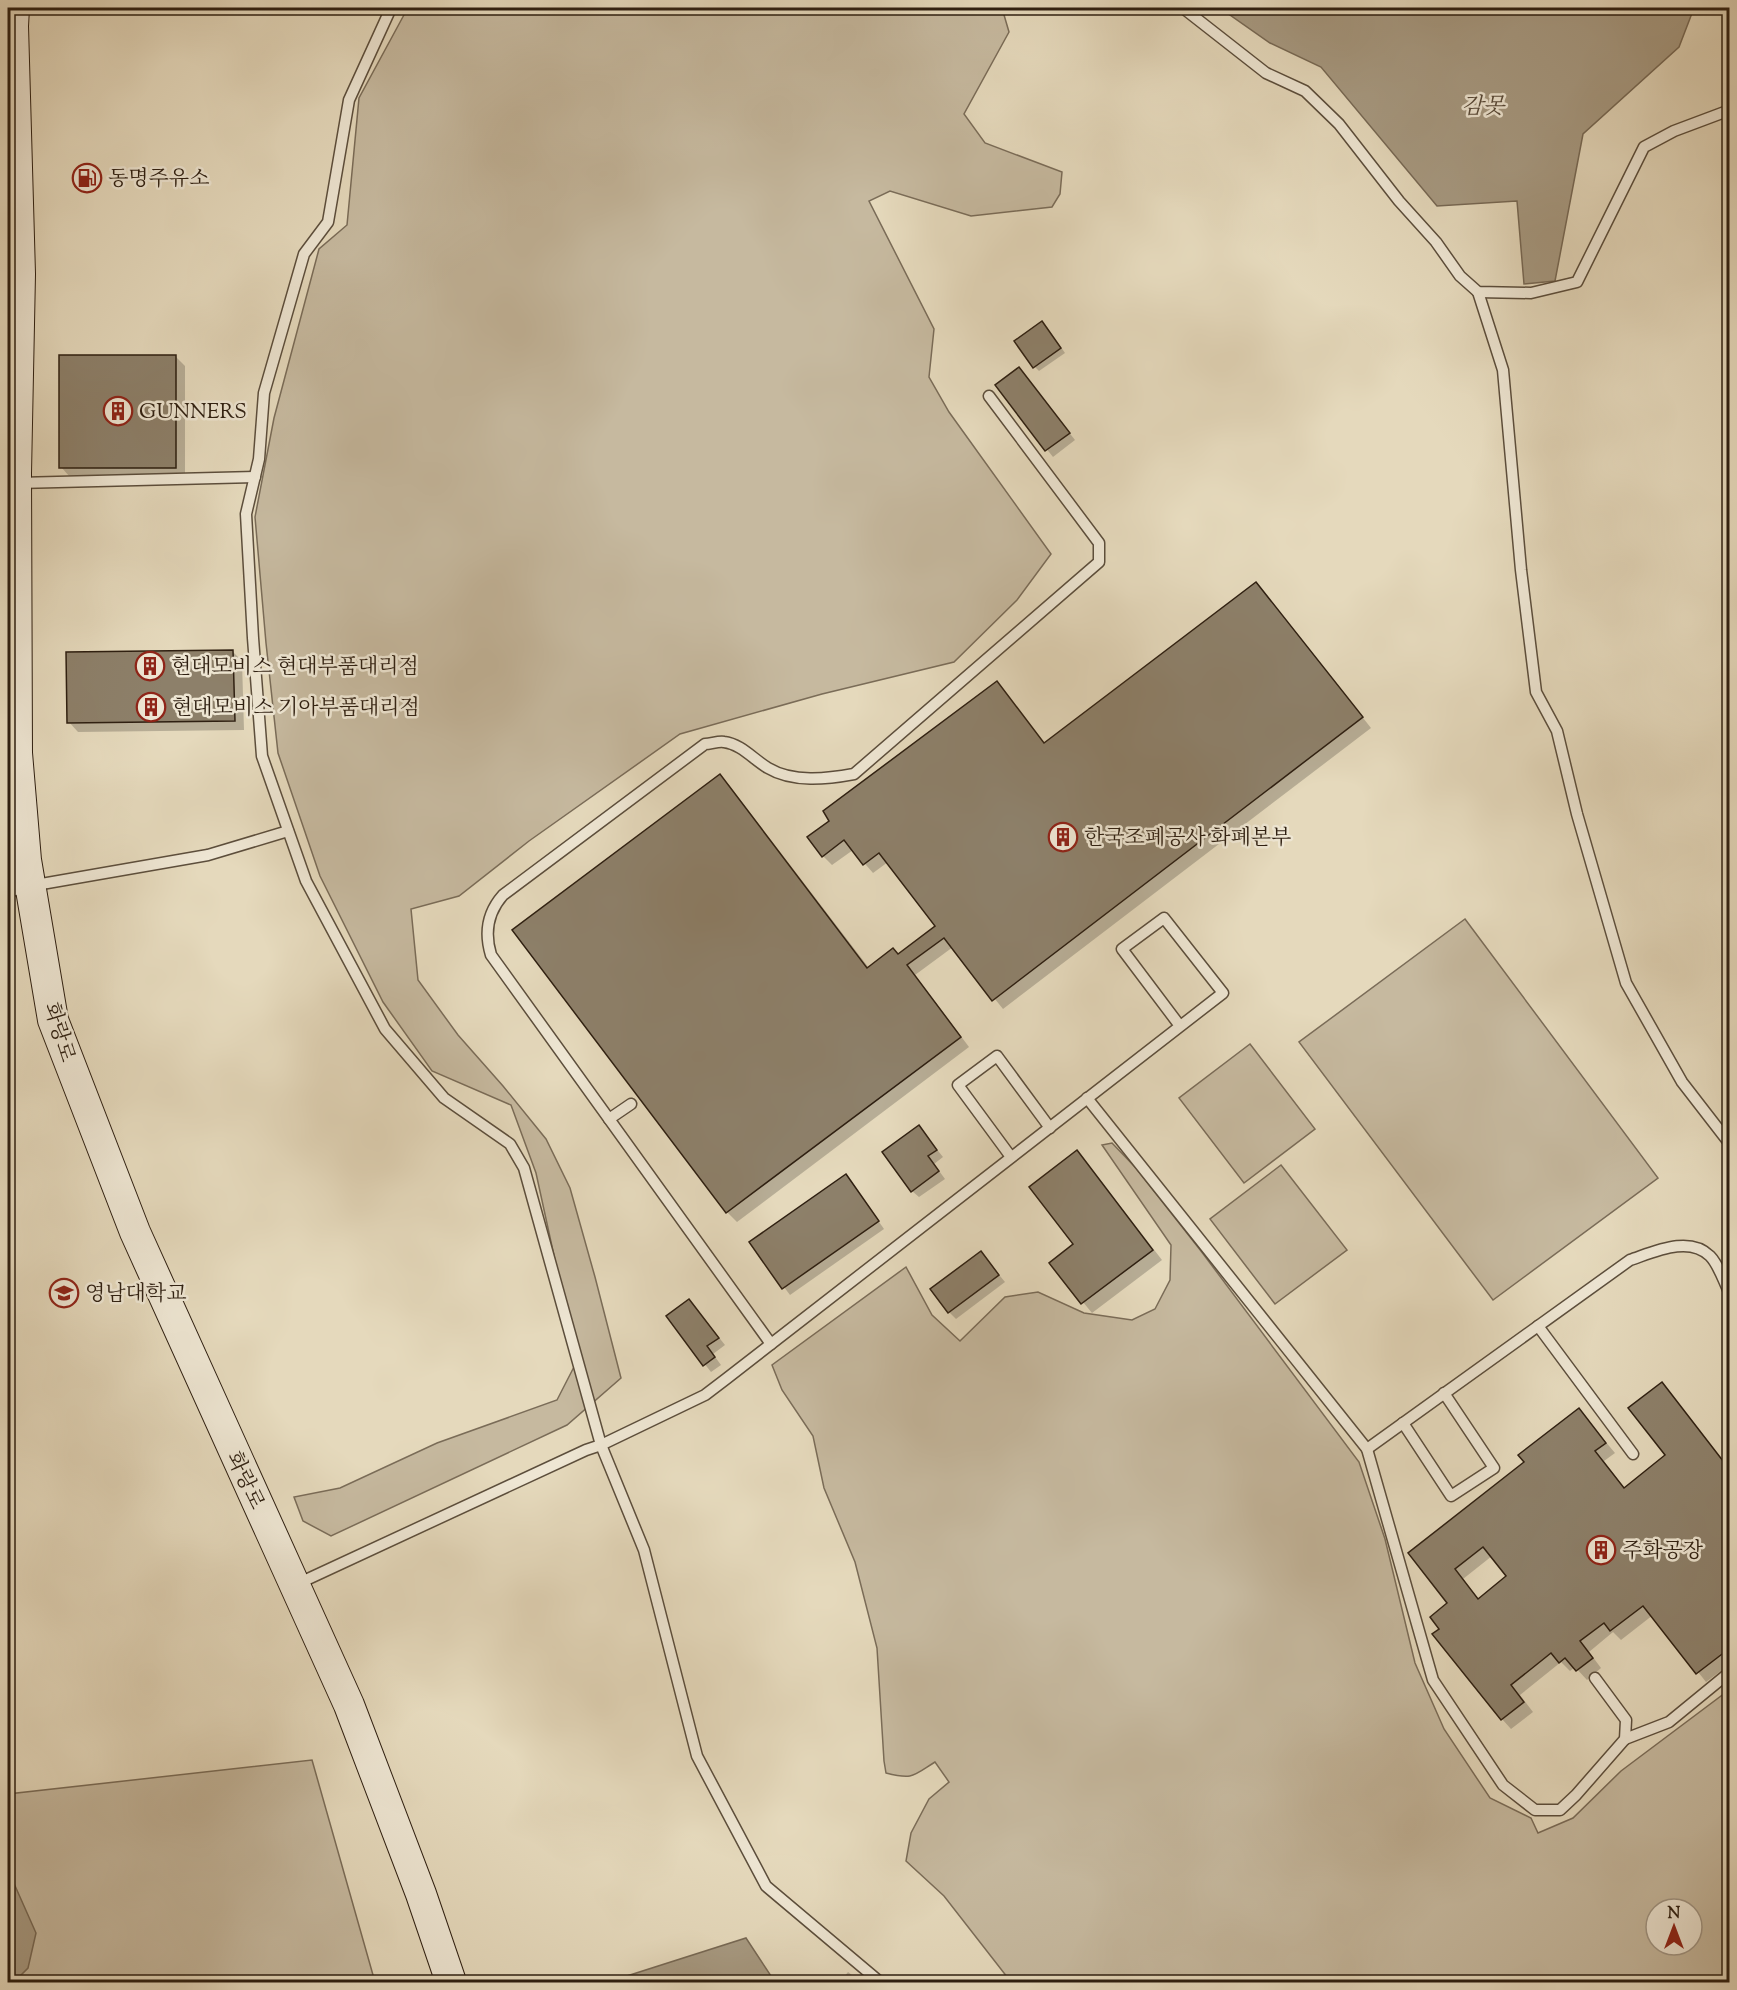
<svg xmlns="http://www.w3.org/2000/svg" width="1737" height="1990" viewBox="0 0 1737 1990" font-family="'Sorts Mill Goudy','Noto Serif KR',serif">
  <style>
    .green { fill: #c6b99f; stroke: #7a6c58; stroke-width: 1.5; fill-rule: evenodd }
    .water { fill: #a79a82; stroke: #776955; stroke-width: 1.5 }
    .shadow { fill: #0003; fill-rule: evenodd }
    .building { fill: #8d806a; stroke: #2e1f11; stroke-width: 1.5; fill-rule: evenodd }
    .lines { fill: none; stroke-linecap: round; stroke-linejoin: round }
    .lane-casing { stroke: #5c4e3c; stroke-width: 13 }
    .secondary-casing { stroke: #2e1f11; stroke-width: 32 }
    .lane { stroke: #eee6d3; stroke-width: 10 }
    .secondary { stroke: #eee6d3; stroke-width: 30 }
    .labels { text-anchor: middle; stroke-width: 5; stroke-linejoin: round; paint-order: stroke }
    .poi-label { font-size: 21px; fill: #2e1f11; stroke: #eee6d3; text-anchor: start }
    .street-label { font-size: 21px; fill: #2e1f11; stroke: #eee6d3 }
    .water-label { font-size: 22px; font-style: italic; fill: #584a39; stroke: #eee6d3 }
  </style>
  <rect width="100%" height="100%" fill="#e5d9bc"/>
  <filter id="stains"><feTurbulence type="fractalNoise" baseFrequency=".00333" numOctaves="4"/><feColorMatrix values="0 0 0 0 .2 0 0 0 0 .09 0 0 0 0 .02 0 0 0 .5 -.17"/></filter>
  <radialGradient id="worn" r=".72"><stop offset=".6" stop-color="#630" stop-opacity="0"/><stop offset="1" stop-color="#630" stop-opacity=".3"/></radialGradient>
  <g class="green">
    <path d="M 419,8 L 1002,8 L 1009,32 L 964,114 L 985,143 L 1062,172 L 1060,194 L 1052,207 L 971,216 L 890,191 L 869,201 L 934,329 L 929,377 L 949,412 L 1051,554 L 1017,600 L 954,662 L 822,694 L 680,734 L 529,841 L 459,896 L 411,909 L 418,980 L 458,1035 L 503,1086 L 546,1139 L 570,1188 L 595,1277 L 621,1378 L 567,1425 L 331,1536 L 303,1521 L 294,1497 L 340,1488 L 437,1443 L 557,1400 L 577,1361 L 536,1173 L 511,1105 L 432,1071 L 383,1002 L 320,876 L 278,753 L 266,643 L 255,517 L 274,418 L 319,249 L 347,225 L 359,98 L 405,13 Z"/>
    <path d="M 1465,919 L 1658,1178 L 1493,1300 L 1299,1042 Z"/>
    <path d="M 1250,1044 L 1315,1129 L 1244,1183 L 1179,1098 Z"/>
    <path d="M 1112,1143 L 1136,1168 L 1201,1251 L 1359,1462 L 1385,1539 L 1415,1663 L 1444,1729 L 1490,1798 L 1531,1818 L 1538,1833 L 1573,1818 L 1621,1771 L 1729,1690 L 1729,1982 L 1011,1982 L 944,1896 L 906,1861 L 911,1833 L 929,1799 L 949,1782 L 935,1762 C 913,1776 913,1780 886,1773 L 884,1761 L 877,1648 L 855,1562 L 824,1488 L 813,1436 L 782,1390 L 772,1365 L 906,1267 L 932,1315 L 960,1341 L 1005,1297 L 1038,1292 L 1084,1313 L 1132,1320 L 1155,1309 L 1170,1280 L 1171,1245 L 1102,1145 ZM 1656,1909 L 1692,1909 L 1692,1945 L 1656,1945 Z"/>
    <path d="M 1281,1165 L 1347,1250 L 1275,1304 L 1210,1219 Z"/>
    <path d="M 312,1760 L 375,1982 L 8,1982 L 8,1794 Z"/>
  </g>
  <g class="water">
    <path d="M 1220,8 L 1694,8 L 1679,47 L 1583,134 L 1555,281 L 1524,284 L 1517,201 L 1437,206 L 1321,67 L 1270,43 Z"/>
    <path d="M 8,1870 L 36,1933 L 28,1968 L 14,1982 L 8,1982 Z"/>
    <path d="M 746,1938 L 775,1982 L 608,1982 Z"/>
  </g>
  <g class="shadow">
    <path d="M 1047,327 L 1065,353 L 1039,371 L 1035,367 Z"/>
    <path d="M 175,356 L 185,366 L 185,477 L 70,477 L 61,467 Z"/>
    <path d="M 1019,369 L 1075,440 L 1053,457 L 997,386 Z"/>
    <path d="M 1265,594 L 1371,728 L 1003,1009 L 953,947 L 915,975 L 969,1047 L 737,1222 L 727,1212 L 514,930 L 720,776 L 729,785 L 869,968 L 899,955 L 937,927 L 888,862 L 873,873 L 853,850 L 832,865 L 823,856 L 831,821 L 997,683 L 1045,744 Z"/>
    <path d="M 233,652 L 242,661 L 244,730 L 78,732 L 69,722 Z"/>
    <path d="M 919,1127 L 943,1157 L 934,1164 L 945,1179 L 919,1197 L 912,1191 Z"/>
    <path d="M 1076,1152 L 1086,1162 L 1162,1260 L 1092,1313 L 1051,1263 L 1075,1245 Z"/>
    <path d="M 852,1183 L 884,1229 L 790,1295 L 751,1243 Z"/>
    <path d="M 981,1253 L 1005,1282 L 956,1319 L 949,1312 Z"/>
    <path d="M 689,1300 L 725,1345 L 713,1354 L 721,1365 L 711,1372 L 668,1317 Z"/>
    <path d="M 1671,1394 L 1730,1469 L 1730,1664 L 1706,1682 L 1653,1615 L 1621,1640 L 1613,1632 L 1589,1652 L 1601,1668 L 1587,1680 L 1575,1667 L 1570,1671 L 1561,1662 L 1520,1695 L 1533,1712 L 1511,1729 L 1502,1719 L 1441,1629 L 1449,1603 L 1410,1554 L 1526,1462 L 1579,1410 L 1615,1453 L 1604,1461 L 1625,1489 L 1667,1456 ZM 1492,1556 L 1508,1576 L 1479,1600 L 1463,1579 Z"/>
    <path d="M 848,1972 L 861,1982 L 840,1982 Z"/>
  </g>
  <g class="building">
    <path d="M 1042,321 L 1061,348 L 1033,368 L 1014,341 Z"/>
    <rect x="59" y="355" width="117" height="113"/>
    <path d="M 1019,367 L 1070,433 L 1045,451 L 995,385 Z"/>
    <path d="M 1256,582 L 1363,717 L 992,1001 L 944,938 L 907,965 L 961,1037 L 726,1213 L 512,930 L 720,774 L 867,968 L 893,948 L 898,954 L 935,926 L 879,853 L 863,865 L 844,840 L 822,857 L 807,837 L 829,821 L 823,811 L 997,681 L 1044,743 Z"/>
    <path d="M 233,650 L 235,721 L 67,723 L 66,652 Z"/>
    <path d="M 919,1125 L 937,1150 L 928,1156 L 939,1171 L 911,1192 L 882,1152 Z"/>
    <path d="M 1077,1150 L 1153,1250 L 1081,1304 L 1049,1263 L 1073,1244 L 1029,1187 Z"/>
    <path d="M 846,1174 L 879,1221 L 782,1289 L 749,1242 Z"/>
    <path d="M 981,1251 L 999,1275 L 948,1313 L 930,1289 Z"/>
    <path d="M 689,1299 L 719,1338 L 707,1346 L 715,1357 L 703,1366 L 666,1316 Z"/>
    <path d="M 1662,1382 L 1730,1470 L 1730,1648 L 1696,1674 L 1643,1606 L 1610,1631 L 1604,1623 L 1580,1641 L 1593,1658 L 1576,1671 L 1565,1658 L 1559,1663 L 1551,1653 L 1511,1685 L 1524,1702 L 1501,1720 L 1432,1634 L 1439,1629 L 1430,1617 L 1447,1603 L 1408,1553 L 1524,1462 L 1518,1455 L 1579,1408 L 1606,1443 L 1595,1451 L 1624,1488 L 1665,1455 L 1628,1408 ZM 1483,1547 L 1506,1576 L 1478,1599 L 1455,1569 Z"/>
  </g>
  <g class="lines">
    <g class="lane-casing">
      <g id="lane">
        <path d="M 391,8 L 349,100 L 328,222 L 304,254 L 264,393 L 259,459 L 246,514 L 253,638 L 262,756 L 306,881 L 385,1029 L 444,1098 L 510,1144 L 524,1168 L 601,1445 L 644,1550 L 697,1756 L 766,1886 L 880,1982"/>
        <path d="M 1183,8 L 1266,73 L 1305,91 L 1339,124 L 1399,201 L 1436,242 L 1460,276 L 1478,292 L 1531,293 L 1577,282 L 1644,147 L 1674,131 L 1730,110"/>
        <path d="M 1478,292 L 1503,370 L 1521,570 L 1536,692 L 1557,731 L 1577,814 L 1626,983 L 1682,1082 L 1730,1144"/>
        <path d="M 18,483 L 255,477"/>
        <path d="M 8,892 L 30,886 L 208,855 L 288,831"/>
        <path d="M 1087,1098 L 1367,1449 L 1433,1680 L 1503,1785 L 1535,1810 L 1560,1810 L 1576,1795 L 1625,1739 L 1626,1720 L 1595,1678"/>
        <path d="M 609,1119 L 631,1104"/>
        <path d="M 1011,1157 L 958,1085 L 997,1056 L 1050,1128"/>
        <path d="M 1538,1326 L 1633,1454"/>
        <path d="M 771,1344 L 491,955 C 484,932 488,912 503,895 L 705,744 C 711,744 718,741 724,742 C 741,744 753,759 768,768 C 793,783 827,779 854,774 L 1099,562 L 1099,543 L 989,396"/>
        <path d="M 1403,1423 L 1451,1496 L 1494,1468 L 1444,1393"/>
        <path d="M 1367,1449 L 1630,1260 C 1654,1252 1689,1235 1710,1256 C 1719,1265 1724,1282 1730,1294"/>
        <path d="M 295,1585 L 586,1450 L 601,1445 L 705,1395 L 726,1379 L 1223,993 L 1164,918 L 1122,949 L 1180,1026"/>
        <path d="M 1625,1739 L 1669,1722 L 1730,1672"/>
      </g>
    </g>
    <g class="secondary-casing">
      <path id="secondary" d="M 14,8 L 13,26 L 20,274 L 16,473 L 17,753 L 26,860 L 53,1020 L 135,1232 L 349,1705 L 421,1894 L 451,1982"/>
    </g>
    <use href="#lane" class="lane"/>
    <use href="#secondary" class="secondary"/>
  </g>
  <defs>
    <g id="fuel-ring" transform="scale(1.5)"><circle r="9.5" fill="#eee6d3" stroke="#8f2418" stroke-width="1.5"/><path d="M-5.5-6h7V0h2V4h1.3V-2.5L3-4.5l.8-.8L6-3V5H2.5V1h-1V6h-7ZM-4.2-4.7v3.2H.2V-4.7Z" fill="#8f2418"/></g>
    <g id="building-ring" transform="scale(1.5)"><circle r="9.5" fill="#eee6d3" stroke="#8f2418" stroke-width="1.5"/><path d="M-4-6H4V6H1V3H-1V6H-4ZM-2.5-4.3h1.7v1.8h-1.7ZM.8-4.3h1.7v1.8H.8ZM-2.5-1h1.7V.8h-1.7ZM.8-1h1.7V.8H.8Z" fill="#8f2418"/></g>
    <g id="university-ring" transform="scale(1.5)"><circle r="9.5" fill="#eee6d3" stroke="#8f2418" stroke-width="1.5"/><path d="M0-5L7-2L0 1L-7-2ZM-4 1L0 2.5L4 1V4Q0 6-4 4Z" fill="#8f2418"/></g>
  </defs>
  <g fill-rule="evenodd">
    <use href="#fuel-ring" x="87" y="178"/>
    <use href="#building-ring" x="118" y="411"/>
    <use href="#building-ring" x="150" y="666"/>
    <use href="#building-ring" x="151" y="707"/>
    <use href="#building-ring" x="1063" y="837"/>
    <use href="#university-ring" x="64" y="1293"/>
    <use href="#building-ring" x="1601" y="1550"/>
  </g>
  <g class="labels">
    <g class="poi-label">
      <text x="108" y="185">동명주유소</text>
      <text x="139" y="418">GUNNERS</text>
      <text x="171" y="673">현대모비스 현대부품대리점</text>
      <text x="172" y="714">현대모비스 기아부품대리점</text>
      <text x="1084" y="844">한국조폐공사 화폐본부</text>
      <text x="85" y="1300">영남대학교</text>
      <text x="1622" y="1557">주화공장</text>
    </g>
    <g class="street-label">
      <text transform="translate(60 1032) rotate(73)" y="7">화랑로</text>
      <text transform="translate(246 1480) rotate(65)" y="7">화랑로</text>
    </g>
    <g class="water-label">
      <text x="1483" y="113">감못</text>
    </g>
  </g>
  <rect width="1737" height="1990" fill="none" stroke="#e5d9bc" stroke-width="30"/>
  <rect x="9" y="9" width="1719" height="1972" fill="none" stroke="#2e1f11" stroke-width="3"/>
  <rect x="15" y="15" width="1707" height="1960" fill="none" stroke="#2e1f11" stroke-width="1.5"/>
  <g transform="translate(1674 1927)"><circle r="28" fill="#eee6d3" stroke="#a19685" stroke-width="1.5"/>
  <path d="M0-4.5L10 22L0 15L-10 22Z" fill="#8f2418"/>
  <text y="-9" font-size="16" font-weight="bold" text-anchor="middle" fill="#2e1f11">N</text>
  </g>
  <rect width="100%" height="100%" filter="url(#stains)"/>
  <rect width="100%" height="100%" fill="url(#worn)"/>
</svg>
